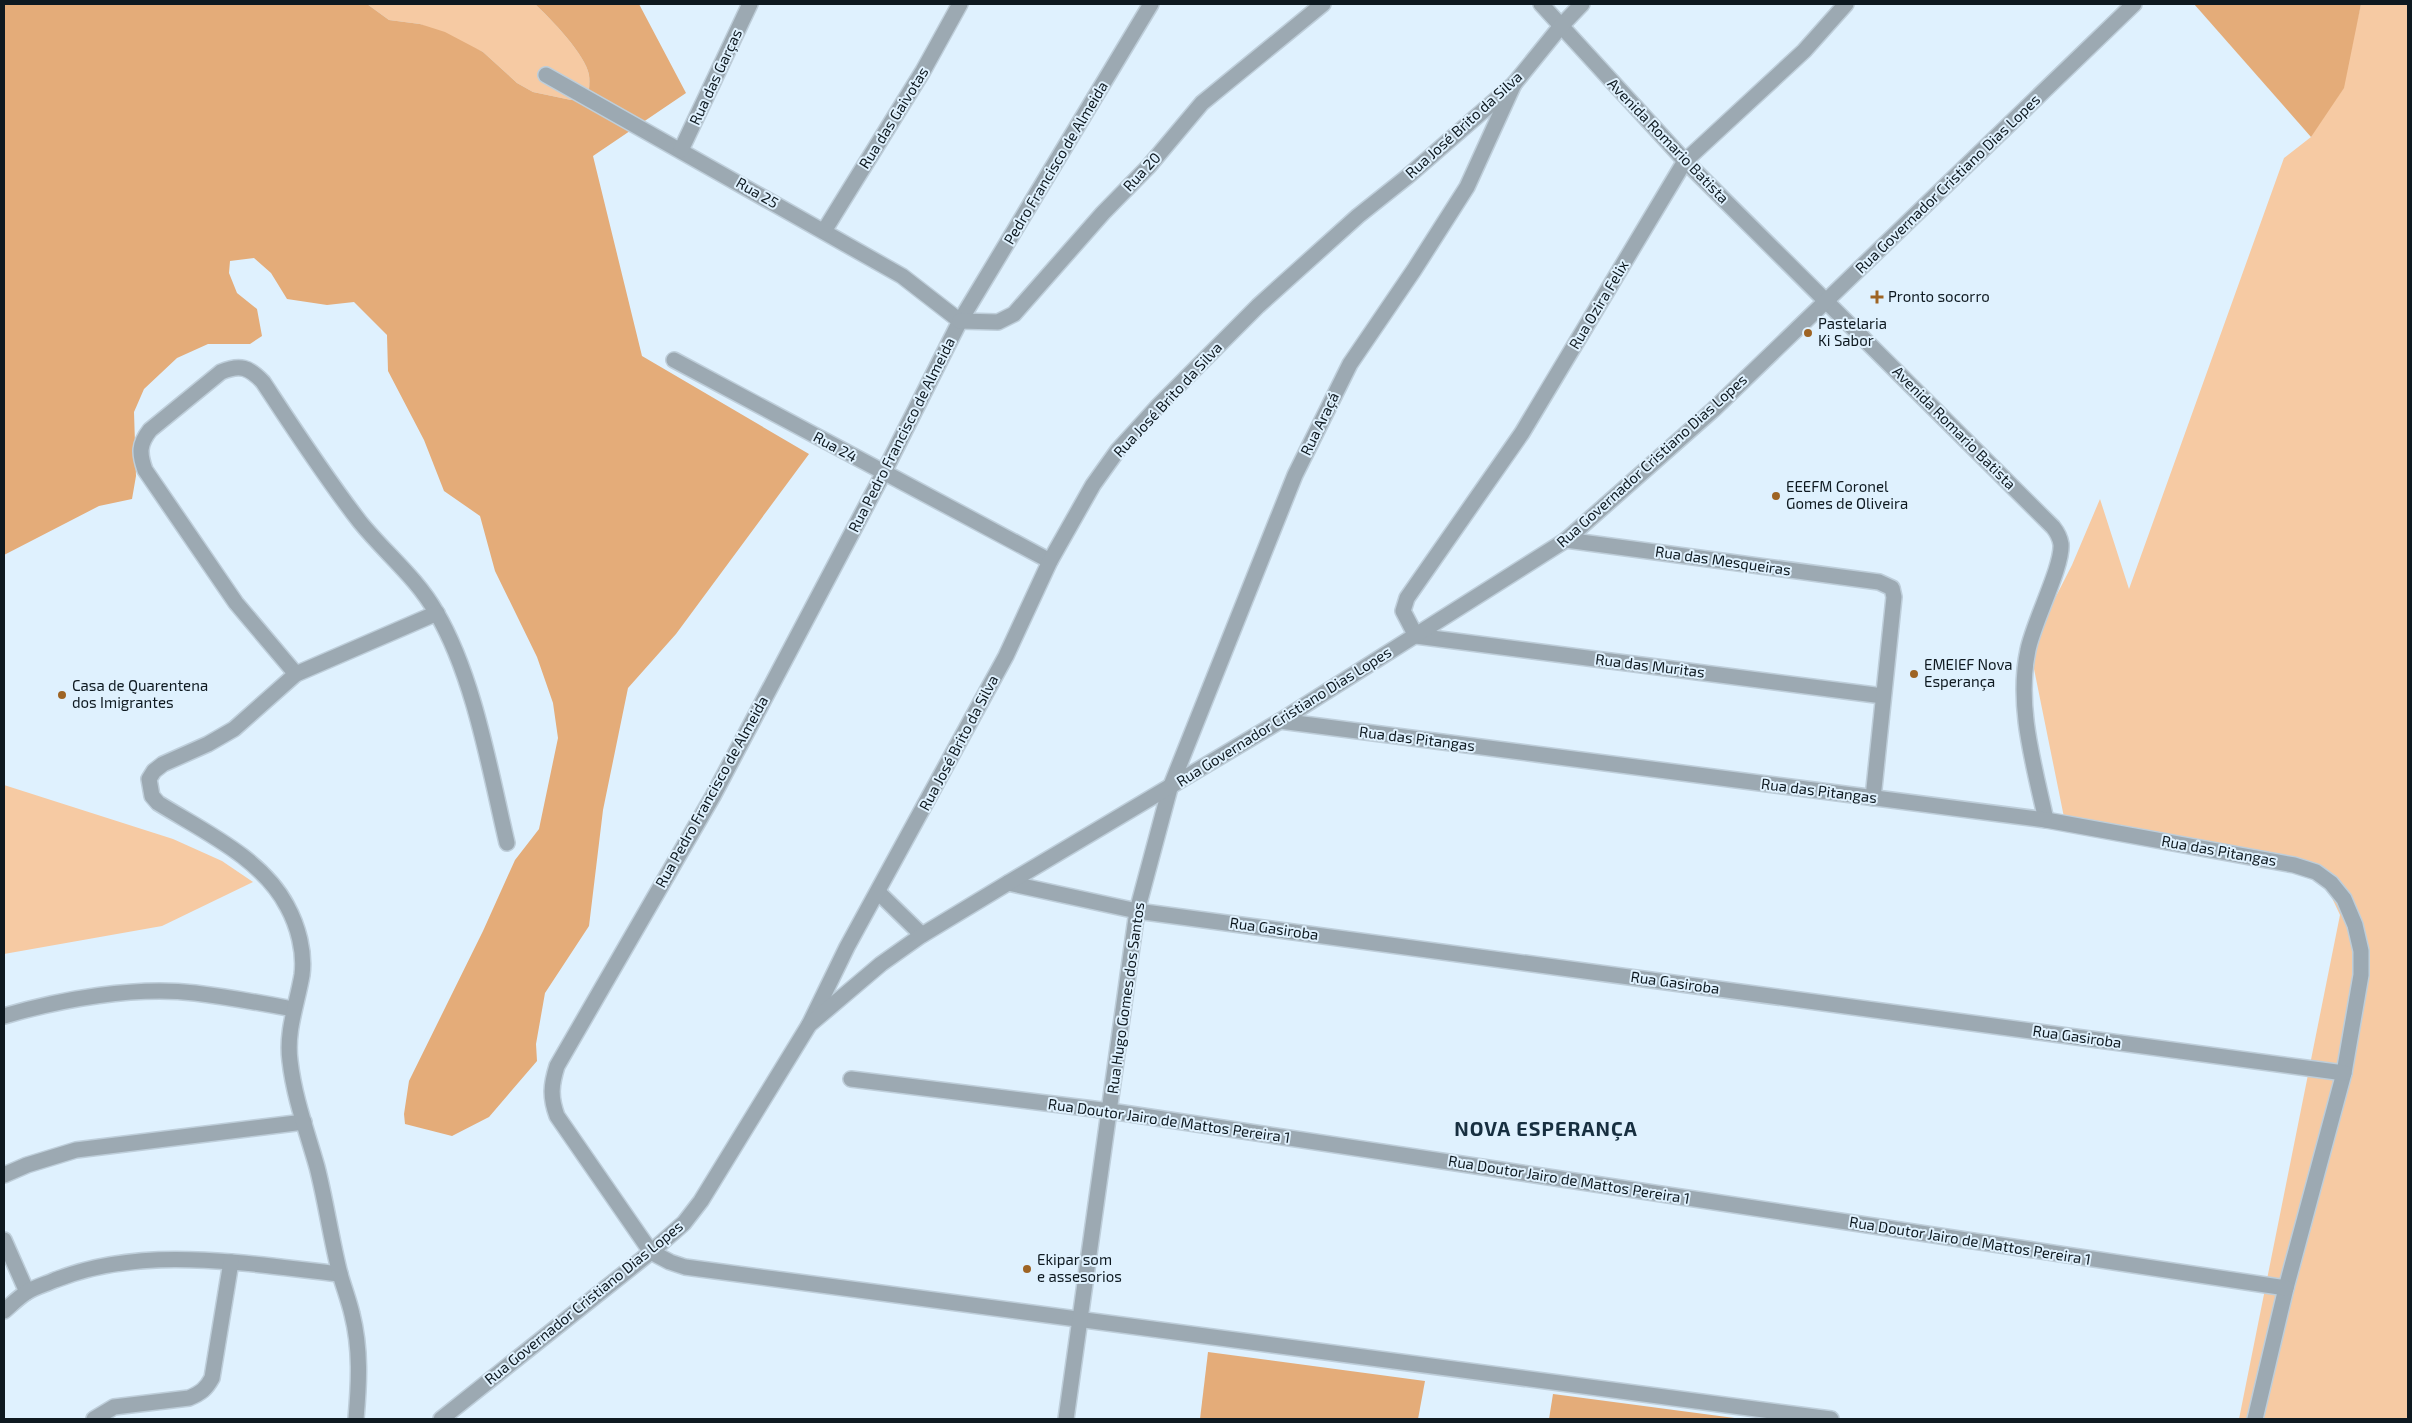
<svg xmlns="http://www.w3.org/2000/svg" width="2412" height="1423" viewBox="0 0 2412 1423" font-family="'Exo 2',sans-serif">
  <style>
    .green { fill: #f6caa3 }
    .forest { fill: #e4ac79 }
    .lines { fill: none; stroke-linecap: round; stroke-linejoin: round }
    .minor-casing { stroke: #beceda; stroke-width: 18 }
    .tertiary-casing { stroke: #beceda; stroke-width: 18 }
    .minor { stroke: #9ca9b2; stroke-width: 15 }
    .tertiary { stroke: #9ca9b2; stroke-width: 15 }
    .poi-dot { fill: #9e6424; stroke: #dff1fe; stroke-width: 2 }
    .labels { text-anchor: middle; stroke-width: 4; stroke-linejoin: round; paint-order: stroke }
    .street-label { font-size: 15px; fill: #0e1920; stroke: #dff1fe }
    .poi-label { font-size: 15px; fill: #0e1920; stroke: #dff1fe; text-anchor: start }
    .district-label { font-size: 20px; font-weight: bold; letter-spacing: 1px; fill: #172f40; stroke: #dff1fe }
  </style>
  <rect width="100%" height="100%" fill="#dff1fe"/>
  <g class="green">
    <path d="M 367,4 L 535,4 C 550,18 586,55 589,75 C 590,83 589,91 589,99 L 571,100 L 533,92 L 517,83 L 483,52 L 420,24 L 389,20 Z"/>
    <path d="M 2361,4 L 2408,4 L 2408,1419 L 2239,1419 L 2340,915 L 2326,885 L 2309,872 L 2067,832 L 2032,659 L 2047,614 L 2072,565 L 2100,499 L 2129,589 L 2284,158 L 2311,137 L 2354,33 Z"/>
    <path d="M 4,785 L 173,839 L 222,861 L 253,882 L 162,926 L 4,954 Z"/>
  </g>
  <g class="forest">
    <path d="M 4,4 L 367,4 L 389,20 L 420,24 L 445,32 L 483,52 L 517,83 L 533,92 L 571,100 L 588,98 C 589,91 590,82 589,75 C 586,55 550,18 535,4 L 639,4 L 686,93 L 593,156 L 642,356 L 809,454 L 676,634 L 628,688 L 603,810 L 589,926 L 545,993 L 536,1044 L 537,1061 L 489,1117 L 452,1136 L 405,1124 L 404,1114 L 409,1081 L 483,931 L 515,860 L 539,829 L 558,738 L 553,703 L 537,657 L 495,571 L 480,516 L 444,491 L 424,440 L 388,371 L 387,335 L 354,302 L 327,305 L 287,299 L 271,273 L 254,258 L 230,261 L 229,273 L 237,293 L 257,309 L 262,336 L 250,344 L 208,344 L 177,358 L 144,389 L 134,412 L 136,476 L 132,499 L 99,506 L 4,555 Z"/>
    <path d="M 2194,4 L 2361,4 L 2344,88 L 2311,137 Z"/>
    <path d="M 1208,1352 L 1425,1381 L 1418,1419 L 1200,1419 Z"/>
    <path d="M 1553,1394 L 1742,1419 L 1549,1419 Z"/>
  </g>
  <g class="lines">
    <g class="minor-casing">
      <g id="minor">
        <path d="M 1151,4 L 960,321 L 883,474 L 713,796 L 557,1066 C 551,1085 550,1097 557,1116 L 651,1252 L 670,1262 L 685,1267 L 1831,1419"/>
        <path d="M 1541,4 L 1685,161 L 2053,527 C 2057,532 2060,538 2061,544 C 2063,566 2033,623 2028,650 C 2016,706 2034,765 2046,820"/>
        <path d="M 1846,4 L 1804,51 L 1685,161 L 1522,433 L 1407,598 L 1403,611 L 1416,636 L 1883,696"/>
        <path d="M 546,75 L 902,276 L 960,321"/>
        <path d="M 681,150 L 750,4"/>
        <path d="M 824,231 L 923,71 L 960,4"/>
        <path d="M 960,321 L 998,322 L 1014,314 L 1103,213 L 1149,166 L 1202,103 L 1323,4"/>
        <path d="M 674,360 L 1050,561"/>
        <path d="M 1566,540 L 1879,582 L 1892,588 L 1894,597 L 1873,798"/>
        <path d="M 296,674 L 236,603 L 145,470 C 139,453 139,444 150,430 L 221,372 C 240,364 249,367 263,382 C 294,429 325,477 360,522 C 385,553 416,577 436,612 C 474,676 490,771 507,843"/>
        <path d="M 1280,721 L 2046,820 L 2294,865 L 2316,872 L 2331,883 L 2344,899 L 2355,925 L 2361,951 L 2361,975 L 2344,1073 L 2286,1288 L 2255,1419"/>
        <path d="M 1008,883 L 1137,911 L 2344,1073"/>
        <path d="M 878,892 L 922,935"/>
        <path d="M 4,1016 C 62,999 135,986 195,993 C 228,997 261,1003 293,1009"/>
        <path d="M 809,1025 L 847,947 L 1006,656 L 1050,561 L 1093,485 L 1118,450 L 1159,405 L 1258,306 L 1358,216 L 1407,177 L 1514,84 L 1561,26 L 1582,4"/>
        <path d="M 851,1079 L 1110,1111 L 2286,1288"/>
        <path d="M 4,1175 L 27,1165 L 76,1150 L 304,1122"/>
        <path d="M 4,1240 L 27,1292"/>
        <path d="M 4,1311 C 11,1305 19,1297 27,1292 C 35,1287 46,1284 55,1280 C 145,1244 246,1264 340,1274"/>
        <path d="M 94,1419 L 114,1407 L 189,1398 C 201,1393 206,1389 212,1378 L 231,1262"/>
        <path d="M 356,1419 C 359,1384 361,1349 352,1314 C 349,1301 344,1288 340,1274 C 331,1239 326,1202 317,1167 C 307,1132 294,1097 290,1061 C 286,1031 297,1004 302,975 C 305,952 298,926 287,906 C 262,858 203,831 158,803 L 152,796 L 149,779 L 154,771 L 163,764 L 208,744 L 234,729 L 296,674 L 437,613"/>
        <path d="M 1066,1419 L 1137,911 L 1170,788 L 1295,475 L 1350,364 L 1414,270 L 1467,187 L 1514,84"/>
      </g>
    </g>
    <g class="tertiary-casing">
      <path id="tertiary" d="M 441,1419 L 651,1252 L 684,1223 L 701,1201 L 809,1025 L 881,964 L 922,935 L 1008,883 L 1280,721 L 1566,540 L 1713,410 L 2134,4"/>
    </g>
    <use href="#minor" class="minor"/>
    <use href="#tertiary" class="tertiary"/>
  </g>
  <g class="poi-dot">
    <path d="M1874.5 289.5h5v5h5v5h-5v5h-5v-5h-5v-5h5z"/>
    <circle cx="1808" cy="333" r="5"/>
    <circle cx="1776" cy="496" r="5"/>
    <circle cx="1914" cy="674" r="5"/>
    <circle cx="62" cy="695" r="5"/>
    <circle cx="1027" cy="1269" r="5"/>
  </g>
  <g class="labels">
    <g class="street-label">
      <text transform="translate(716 77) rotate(-65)" y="5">Rua das Garças</text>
      <text transform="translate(894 118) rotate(-58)" y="5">Rua das Gaivotas</text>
      <text transform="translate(1464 125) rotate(-42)" y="5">Rua José Brito da Silva</text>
      <text transform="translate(1668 141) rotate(46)" y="5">Avenida Romario Batista</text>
      <text transform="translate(1056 163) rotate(-59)" y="5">Pedro Francisco de Almeida</text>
      <text transform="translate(1142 172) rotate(-47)" y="5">Rua 20</text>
      <text transform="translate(1948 184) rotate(-44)" y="5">Rua Governador Cristiano Dias Lopes</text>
      <text transform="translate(757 193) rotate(30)" y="5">Rua 25</text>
      <text transform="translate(1599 305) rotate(-59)" y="5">Rua Ozira Felix</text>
      <text transform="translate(1168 400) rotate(-47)" y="5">Rua José Brito da Silva</text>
      <text transform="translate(1320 424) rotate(-64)" y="5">Rua Araçá</text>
      <text transform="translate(1954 428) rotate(45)" y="5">Avenida Romario Batista</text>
      <text transform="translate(902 435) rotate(-63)" y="5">Rua Pedro Francisco de Almeida</text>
      <text transform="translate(835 447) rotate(28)" y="5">Rua 24</text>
      <text transform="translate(1652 461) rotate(-42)" y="5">Rua Governador Cristiano Dias Lopes</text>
      <text transform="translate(1723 561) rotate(8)" y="5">Rua das Mesqueiras</text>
      <text transform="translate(1650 666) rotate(7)" y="5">Rua das Muritas</text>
      <text transform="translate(1284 717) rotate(-32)" y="5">Rua Governador Cristiano Dias Lopes</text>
      <text transform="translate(1417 739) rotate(7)" y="5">Rua das Pitangas</text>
      <text transform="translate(959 743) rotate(-62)" y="5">Rua José Brito da Silva</text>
      <text transform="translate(1819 791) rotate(7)" y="5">Rua das Pitangas</text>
      <text transform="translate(712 792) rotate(-61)" y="5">Rua Pedro Francisco de Almeida</text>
      <text transform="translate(2219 851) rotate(10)" y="5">Rua das Pitangas</text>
      <text transform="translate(1274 929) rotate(8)" y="5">Rua Gasiroba</text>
      <text transform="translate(1675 983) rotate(8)" y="5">Rua Gasiroba</text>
      <text transform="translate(1126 998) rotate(-82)" y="5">Rua Hugo Gomes dos Santos</text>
      <text transform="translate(2077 1037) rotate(8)" y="5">Rua Gasiroba</text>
      <text transform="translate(1169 1121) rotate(8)" y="5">Rua Doutor Jairo de Mattos Pereira 1</text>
      <text transform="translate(1569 1180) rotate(9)" y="5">Rua Doutor Jairo de Mattos Pereira 1</text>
      <text transform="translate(1970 1241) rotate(9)" y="5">Rua Doutor Jairo de Mattos Pereira 1</text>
      <text transform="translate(584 1303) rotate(-39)" y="5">Rua Governador Cristiano Dias Lopes</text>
    </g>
    <g class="poi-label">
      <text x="1888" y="302">Pronto socorro</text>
      <text x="1818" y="329">Pastelaria<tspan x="1818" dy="17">Ki Sabor</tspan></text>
      <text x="1786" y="492">EEEFM Coronel<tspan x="1786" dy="17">Gomes de Oliveira</tspan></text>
      <text x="1924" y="670">EMEIEF Nova<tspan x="1924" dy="17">Esperança</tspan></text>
      <text x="72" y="691">Casa de Quarentena<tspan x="72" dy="17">dos Imigrantes</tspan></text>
      <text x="1037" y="1265">Ekipar som<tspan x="1037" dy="17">e assesorios</tspan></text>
    </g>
    <g class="district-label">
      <text x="1546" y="1136">NOVA ESPERANÇA</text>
    </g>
  </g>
  <rect width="2412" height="1423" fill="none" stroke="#0e1920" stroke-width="10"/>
</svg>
